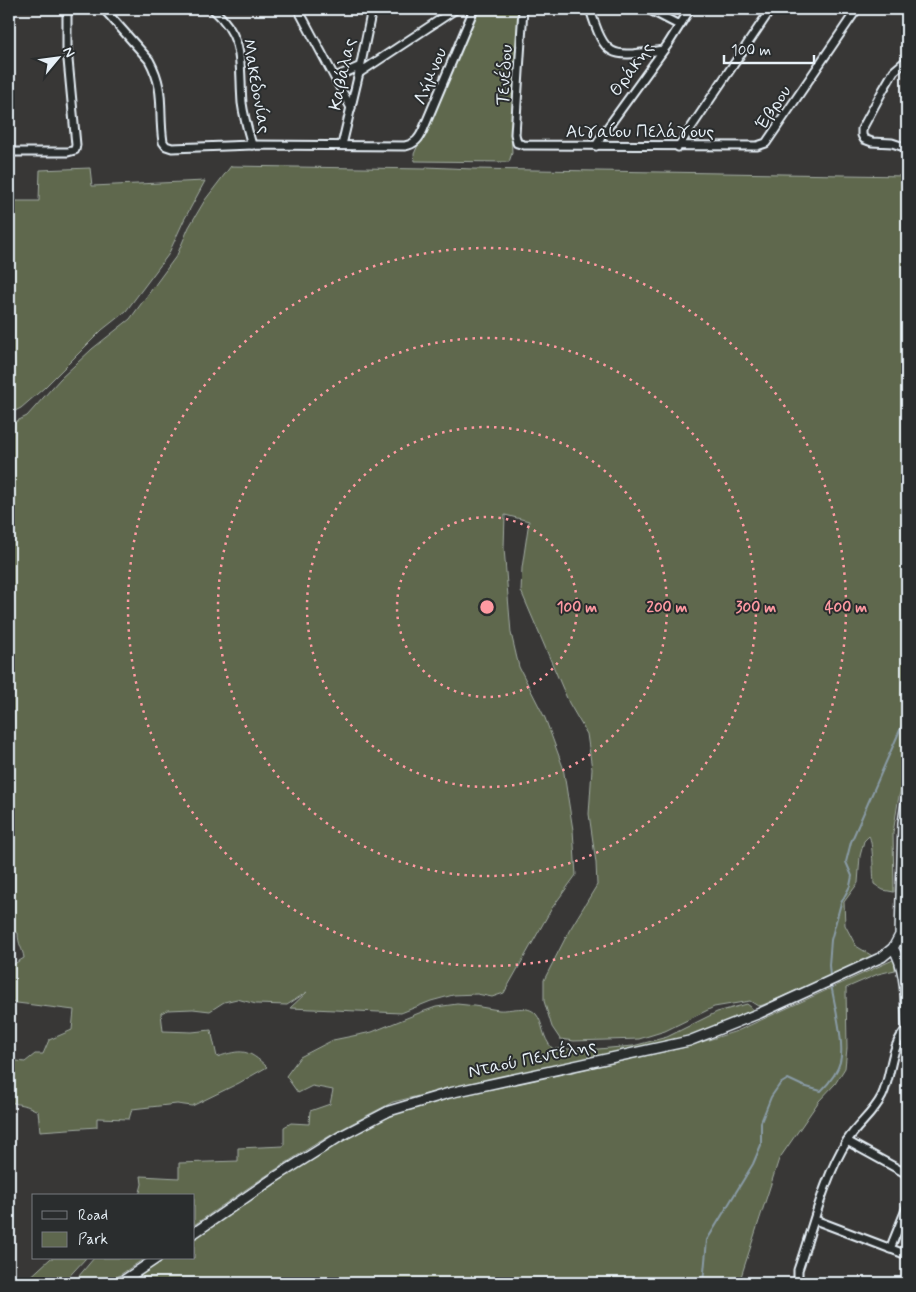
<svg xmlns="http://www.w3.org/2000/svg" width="916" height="1292" viewBox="0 0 916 1292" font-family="Mynerve,sans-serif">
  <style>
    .green { fill: #5e674e; stroke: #a3aca3 }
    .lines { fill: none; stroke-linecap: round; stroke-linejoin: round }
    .stream { stroke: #899ba5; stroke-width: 2 }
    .minor-casing { stroke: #e8f1f8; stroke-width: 11 }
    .tertiary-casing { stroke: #e8f1f8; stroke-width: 12 }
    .minor { stroke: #2a2d2e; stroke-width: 7 }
    .tertiary { stroke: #2a2d2e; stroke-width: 9 }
    .ring { fill: none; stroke: #ff9aa2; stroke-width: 2.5; stroke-dasharray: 2.5 5 }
    .labels { text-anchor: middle; stroke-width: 4; stroke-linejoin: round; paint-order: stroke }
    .street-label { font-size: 18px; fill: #e8f1f8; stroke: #2a2d2e }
    .centre { fill: #ff9aa2; stroke: #2a2d2e; stroke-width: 2.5 }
    .ring-label { font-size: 15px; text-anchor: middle; font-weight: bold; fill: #ff9aa2; stroke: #2a2d2e; stroke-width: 4; stroke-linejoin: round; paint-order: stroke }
  </style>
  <rect width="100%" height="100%" fill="#383736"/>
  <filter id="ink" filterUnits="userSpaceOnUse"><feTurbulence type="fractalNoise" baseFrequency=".02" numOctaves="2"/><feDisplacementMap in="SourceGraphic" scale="10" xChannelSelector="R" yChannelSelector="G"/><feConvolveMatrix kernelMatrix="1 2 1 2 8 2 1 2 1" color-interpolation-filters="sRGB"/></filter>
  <g filter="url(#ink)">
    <g class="green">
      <path d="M 477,9 L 521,9 L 514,112 L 511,131 L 512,153 L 509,162 L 415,161 L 414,154 L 459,53 Z"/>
      <path d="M 231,166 L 426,169 L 426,167 L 473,169 L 907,176 L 907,770 L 899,796 L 893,833 L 894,892 L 883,890 L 874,884 C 873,874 873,842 869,836 L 864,841 L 860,856 L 858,883 L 844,902 L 845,925 L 856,946 L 874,957 L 763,1005 L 758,1006 L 750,1001 L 714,1007 L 665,1031 L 639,1039 L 574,1041 L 560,1039 L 552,1027 L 544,1001 L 544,980 L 569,931 L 597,885 L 596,863 L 589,814 L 592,769 L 587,734 L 569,703 L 521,591 L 522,568 L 529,521 L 505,515 L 504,548 L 511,633 L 519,667 L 545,718 L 563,767 L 573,830 L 576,875 L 552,908 L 504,993 L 492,997 L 477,994 L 453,995 L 431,1001 L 401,1013 L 290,1008 L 307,992 L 287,1005 L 256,1004 L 237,999 L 224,1002 L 210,1011 L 193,1009 L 168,1010 L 161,1013 L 163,1031 L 192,1032 L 211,1030 L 217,1057 C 242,1049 248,1049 267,1067 L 239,1083 L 192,1106 L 177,1104 L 132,1109 L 129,1119 L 97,1118 L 97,1127 L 40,1131 L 38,1111 L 27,1106 L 9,1102 L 9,1060 L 25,1062 L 35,1054 L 43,1054 L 49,1040 L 72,1030 L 74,1010 L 9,1002 L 9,967 L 24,958 C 23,949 18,945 18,933 L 9,929 L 9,425 L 27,416 L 60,379 L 92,349 L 130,319 L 177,255 L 189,227 L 205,200 Z"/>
      <path d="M 90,168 L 92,186 L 205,181 L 184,220 L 168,255 L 126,311 L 102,330 L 44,388 L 21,408 L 9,414 L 9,201 L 39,201 L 40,170 Z"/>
      <path d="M 895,959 L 895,970 L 878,974 L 846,988 L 847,1048 L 845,1068 L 835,1084 L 819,1101 L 779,1159 L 739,1283 L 127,1283 L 163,1258 L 194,1258 L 194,1237 C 269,1186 343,1127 432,1102 L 686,1047 L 737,1031 Z"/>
      <path d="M 457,1004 C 471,1005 485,1008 499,1010 C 511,1011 527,1004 536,1014 C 544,1023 541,1037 553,1049 L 598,1049 L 633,1046 L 667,1037 L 717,1012 L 747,1004 L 752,1008 L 752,1010 L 715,1027 L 674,1041 L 439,1091 L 393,1102 L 349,1125 L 314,1145 L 264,1177 L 194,1225 L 194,1196 L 139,1196 L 142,1184 L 141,1176 L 179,1178 L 179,1163 L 238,1161 L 238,1148 L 284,1146 L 284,1127 L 291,1123 L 309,1124 L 310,1111 L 330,1104 L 333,1090 L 312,1086 L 298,1093 L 286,1076 L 300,1057 L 333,1040 L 372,1032 L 419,1013 L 436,1007 Z"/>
      <path d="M 51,1258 L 86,1258 L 63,1283 L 9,1283 L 9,1274 L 9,1279 L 26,1281 Z"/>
      <path d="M 94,1258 L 145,1258 L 108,1283 L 73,1283 Z"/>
    </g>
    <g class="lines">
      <g class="stream">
        <path d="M 830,976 L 829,965 L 831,940 L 841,903 L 850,886 L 852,876 L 846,862 L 851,842 L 907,714"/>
        <path d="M 703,1283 L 707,1240 L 753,1164 L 761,1145 L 761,1122 L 771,1097 L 780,1084 L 788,1079 L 803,1086 L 821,1091 C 829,1083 837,1074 840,1062 C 845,1044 834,1003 831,984"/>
      </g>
      <g class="minor-casing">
        <g id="minor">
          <path d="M 104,9 L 149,60 C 166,91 158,110 163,142 L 166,146 L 172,148 L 252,145 L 405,146 C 415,144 419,139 423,130 L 474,9"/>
          <path d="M 213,9 C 246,39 239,63 242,103 C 244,118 248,131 252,145"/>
          <path d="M 298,9 L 351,108"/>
          <path d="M 523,9 L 515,134 L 517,143 L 524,145 L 757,146 L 766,143 L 857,9"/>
          <path d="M 590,9 C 606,61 612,57 663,50"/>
          <path d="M 648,9 L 679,25"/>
          <path d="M 907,60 L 894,71 L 883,90 L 862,129 L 862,135 L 864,139 L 872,142 L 892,143 L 907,148"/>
          <path d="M 359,73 L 456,9"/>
          <path d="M 335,77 L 361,66"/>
          <path d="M 342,145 L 359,73 L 372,9"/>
          <path d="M 596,146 L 603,134 L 668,44 L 690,9"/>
          <path d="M 678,147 L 771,9"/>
          <path d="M 9,152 L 68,152 L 75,150 L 76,145 L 67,49 L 67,9"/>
          <path d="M 847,1141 L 907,1174"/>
          <path d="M 815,1220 L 907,1255"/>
          <path d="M 890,1249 L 907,1207"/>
          <path d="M 798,1283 L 798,1270 C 812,1230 824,1177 847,1141 C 857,1125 873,1114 882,1096 C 892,1075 890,1045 907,1029"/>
        </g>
      </g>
      <g class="tertiary-casing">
        <g id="tertiary">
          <path d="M 893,948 C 907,969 905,1004 907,1028"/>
          <path d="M 194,1233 L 274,1178 L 341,1136 L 389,1111 L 449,1093 L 689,1041 L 760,1013 L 882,957 L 893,948 L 900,935 L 903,823 L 907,797"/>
          <path d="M 120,1283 L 157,1258"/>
        </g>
      </g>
      <use href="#minor" class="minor"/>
      <use href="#tertiary" class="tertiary"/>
    </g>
  </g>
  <g class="ring">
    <circle cx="487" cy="607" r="90"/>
    <circle cx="487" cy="607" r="180"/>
    <circle cx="487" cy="607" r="269"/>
    <circle cx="487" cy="607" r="359"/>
  </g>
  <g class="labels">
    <g class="street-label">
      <text transform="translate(631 69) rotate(-54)" y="6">Θράκης</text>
      <text transform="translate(342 74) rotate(-78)" y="6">Καβάλας</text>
      <text transform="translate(504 75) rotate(-86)" y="6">Τενέδου</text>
      <text transform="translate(430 76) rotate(-68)" y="6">Λήμνου</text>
      <text transform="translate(257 86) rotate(80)" y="6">Μακεδονίας</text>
      <text transform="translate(773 107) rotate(-56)" y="6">Έβρου</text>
      <text x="640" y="137">Αιγαίου Πελάγους</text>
      <text transform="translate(532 1058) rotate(-12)" y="6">Νταού Πεντέλης</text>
    </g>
  </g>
  <circle cx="487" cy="607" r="8" class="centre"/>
  <g class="ring-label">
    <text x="577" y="612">100 m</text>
    <text x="667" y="612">200 m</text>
    <text x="756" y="612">300 m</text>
    <text x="846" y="612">400 m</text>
  </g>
  <rect width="916" height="1292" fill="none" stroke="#2a2d2e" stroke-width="30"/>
  <rect x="15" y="15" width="886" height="1262" fill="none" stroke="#e8f1f8" stroke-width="2" filter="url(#ink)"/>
  <rect x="32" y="1194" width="162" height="65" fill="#2a2d2e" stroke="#767b7f"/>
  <rect x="42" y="1211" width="25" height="8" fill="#2a2d2e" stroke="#767b7f"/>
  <text x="78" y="1220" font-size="15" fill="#e8f1f8">Road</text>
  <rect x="42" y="1232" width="25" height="15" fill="#5e674e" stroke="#767b7f"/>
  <text x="78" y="1244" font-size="15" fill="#e8f1f8">Park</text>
  <g transform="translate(58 58) rotate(61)" stroke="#2a2d2e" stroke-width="4" paint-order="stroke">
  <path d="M0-4L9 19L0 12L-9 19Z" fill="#e8f1f8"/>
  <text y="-8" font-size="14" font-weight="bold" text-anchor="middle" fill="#e8f1f8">N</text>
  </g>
  <path d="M724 55v8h90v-8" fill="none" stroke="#e8f1f8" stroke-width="2.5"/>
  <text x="731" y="55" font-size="15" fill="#e8f1f8" stroke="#2a2d2e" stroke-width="4" paint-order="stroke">100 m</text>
</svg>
